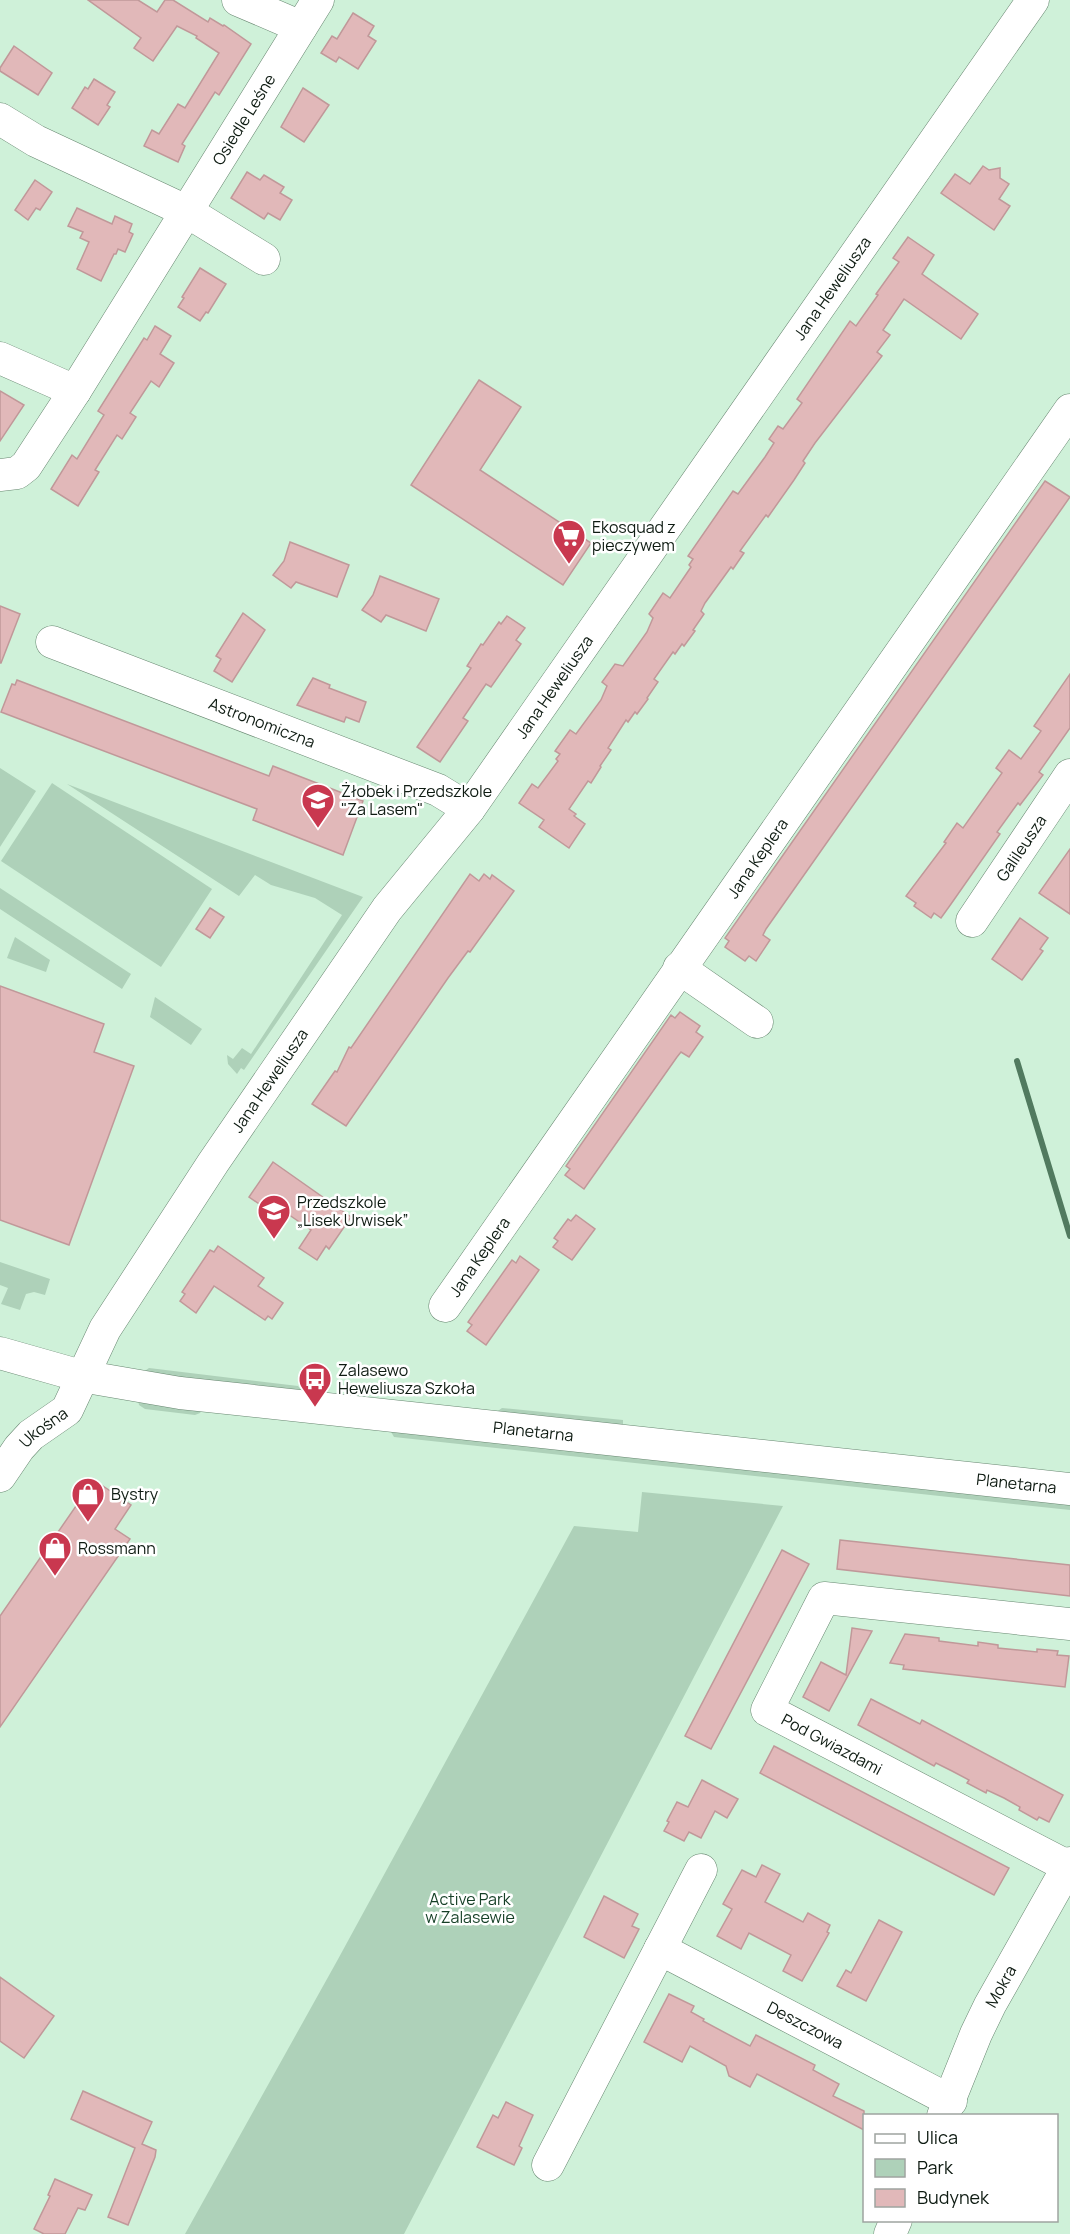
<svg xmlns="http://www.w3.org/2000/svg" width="1070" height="2234" viewBox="0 0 1070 2234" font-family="Manrope,sans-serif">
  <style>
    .green { fill: #aed1b9 }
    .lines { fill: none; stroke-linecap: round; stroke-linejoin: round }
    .stream { stroke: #517a5f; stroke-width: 6 }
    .building { fill: #e1b8b9; stroke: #c09899; stroke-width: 1.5 }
    .minor-casing { stroke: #688771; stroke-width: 33 }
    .minor { stroke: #fff; stroke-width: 32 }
    .labels { text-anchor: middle; stroke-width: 5; stroke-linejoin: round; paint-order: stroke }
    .street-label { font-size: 16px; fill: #0e1b12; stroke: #fff }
    .poi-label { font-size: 16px; fill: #0e1b12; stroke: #fff; text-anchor: start }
    .park-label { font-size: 16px; fill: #153f26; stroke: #fff }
  </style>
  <rect width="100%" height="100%" fill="#cff1d9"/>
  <g class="green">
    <path d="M 0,768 L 36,791 L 0,847 Z"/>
    <path d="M 52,783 L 212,889 L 161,967 L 1,861 Z"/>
    <path d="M 67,784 L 363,897 L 244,1070 L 241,1068 L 237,1074 L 228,1064 L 227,1055 L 233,1059 L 242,1048 L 251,1054 L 342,915 L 315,898 L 271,885 L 255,875 L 239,896 Z"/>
    <path d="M 0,888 L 131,974 L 122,989 L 0,909 Z"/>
    <path d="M 15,937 L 50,960 L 46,972 L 7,958 Z"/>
    <path d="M 155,997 L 202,1029 L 191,1045 L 150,1017 Z"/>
    <path d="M 0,1262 L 50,1279 L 45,1295 L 34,1292 L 26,1294 L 20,1310 L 1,1304 L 8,1288 L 0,1285 Z"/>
    <path d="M 149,1368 L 298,1386 L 303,1392 L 142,1373 Z"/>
    <path d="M 138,1399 L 203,1408 L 200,1413 L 195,1415 L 145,1409 L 139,1405 Z"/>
    <path d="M 502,1408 L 623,1420 L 623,1426 L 495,1413 Z"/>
    <path d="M 390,1430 L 1070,1501 L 1070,1510 L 394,1437 Z"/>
    <path d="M 642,1492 L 783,1506 L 404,2234 L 185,2234 L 337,1961 L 574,1526 L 638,1532 Z"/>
  </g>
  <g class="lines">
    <path class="stream" d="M 1017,1061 L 1070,1236"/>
  </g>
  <g class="building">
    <path d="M 88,0 L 138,0 L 157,12 L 165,0 L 173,0 L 208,22 L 210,18 L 223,26 L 224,25 L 251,44 L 219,95 L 215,92 L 182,144 L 185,146 L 178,162 L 144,146 L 152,130 L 159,134 L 178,104 L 185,108 L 219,53 L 196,38 L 197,36 L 177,26 L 153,61 L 134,48 L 141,38 Z"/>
    <path d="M 353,13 L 374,26 L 368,36 L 376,41 L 358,69 L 339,57 L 336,62 L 321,53 L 332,36 L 337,39 Z"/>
    <path d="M 14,46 L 52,73 L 38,95 L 0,71 L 0,68 Z"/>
    <path d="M 94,79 L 115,92 L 107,105 L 110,107 L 98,125 L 72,108 L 85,87 L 88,89 Z"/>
    <path d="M 303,88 L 329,105 L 304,142 L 281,127 Z"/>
    <path d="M 983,166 L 989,170 L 1000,168 L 1000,178 L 1009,184 L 999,199 L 1010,206 L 994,230 L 941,193 L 955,174 L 970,184 Z"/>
    <path d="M 247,172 L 260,180 L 264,175 L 284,187 L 280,193 L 292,200 L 280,220 L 268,213 L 264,219 L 231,198 Z"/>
    <path d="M 35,180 L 52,192 L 40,210 L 36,208 L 28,220 L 15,210 Z"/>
    <path d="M 77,208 L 112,224 L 115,216 L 132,224 L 129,232 L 133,234 L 125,252 L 118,249 L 116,254 L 114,254 L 101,281 L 77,269 L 89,242 L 80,238 L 83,232 L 68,226 Z"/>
    <path d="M 908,237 L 934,255 L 922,274 L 978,314 L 961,339 L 904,299 L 883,330 L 890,335 L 877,352 L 882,356 L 815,443 L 803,461 L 805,463 L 794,480 L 768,517 L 766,515 L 740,551 L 744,553 L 733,569 L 731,567 L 705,603 L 701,611 L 704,614 L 693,630 L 695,631 L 684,646 L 682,644 L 675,654 L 673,652 L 654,679 L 658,682 L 647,698 L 648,699 L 637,714 L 635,712 L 628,722 L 626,720 L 608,748 L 611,750 L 600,766 L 601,767 L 591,783 L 588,781 L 569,809 L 576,814 L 574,816 L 585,824 L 569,848 L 539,827 L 544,820 L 519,803 L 532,784 L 538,788 L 558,761 L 556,759 L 560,754 L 555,751 L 570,730 L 576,734 L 601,700 L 607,686 L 602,682 L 615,664 L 623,666 L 647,632 L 653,618 L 649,614 L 663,593 L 670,598 L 691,567 L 689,565 L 693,559 L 688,556 L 733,491 L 738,494 L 765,457 L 774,443 L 769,439 L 778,426 L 783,429 L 802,403 L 797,399 L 850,321 L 856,326 L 878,295 L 876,294 L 899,262 L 893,258 Z"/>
    <path d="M 200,268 L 226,284 L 208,313 L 206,312 L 200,321 L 178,307 L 184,298 L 182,297 Z"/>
    <path d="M 155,326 L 171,336 L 160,354 L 174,363 L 159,387 L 151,381 L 130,413 L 136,417 L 122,439 L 117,435 L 95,470 L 99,472 L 78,506 L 51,489 L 72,455 L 77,459 L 104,415 L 98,411 L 144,338 L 147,340 Z"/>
    <path d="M 479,380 L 521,407 L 480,470 L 591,543 L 563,585 L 411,485 Z"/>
    <path d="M 0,391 L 24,405 L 0,441 Z"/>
    <path d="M 1045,481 L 1070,497 L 766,929 L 763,935 L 770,940 L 756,961 L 749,956 L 745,961 L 725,947 L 729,941 L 725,938 Z"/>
    <path d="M 290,542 L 349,565 L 337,597 L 296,582 L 291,588 L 273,575 L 284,561 Z"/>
    <path d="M 380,576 L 439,599 L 426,631 L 386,615 L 381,622 L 362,610 L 373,595 Z"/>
    <path d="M 0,606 L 20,614 L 1,663 L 0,663 Z"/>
    <path d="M 243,613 L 265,630 L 232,682 L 214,671 L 221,659 L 216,656 Z"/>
    <path d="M 507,616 L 525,628 L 516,640 L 521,644 L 491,687 L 486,684 L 463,718 L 468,721 L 440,762 L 417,747 L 469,671 L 471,668 L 467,666 L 481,644 L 483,645 L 499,622 L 501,624 Z"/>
    <path d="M 1070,674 L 1070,728 L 1039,772 L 1043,775 L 1020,805 L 1018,803 L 997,832 L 1000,834 L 951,904 L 941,918 L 934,913 L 931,918 L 914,906 L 916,903 L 906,896 L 946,843 L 944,842 L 957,823 L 963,828 L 1002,773 L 996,768 L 1009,750 L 1021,759 L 1041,731 L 1034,726 Z"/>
    <path d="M 313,678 L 330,685 L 329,688 L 366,702 L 359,722 L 346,717 L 344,722 L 297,705 Z"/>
    <path d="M 17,680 L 269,776 L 273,766 L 363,801 L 343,855 L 253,820 L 257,809 L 1,712 L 12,684 L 15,685 Z"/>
    <path d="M 1070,849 L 1070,914 L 1039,893 Z"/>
    <path d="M 470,874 L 479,881 L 484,874 L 490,879 L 492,875 L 514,891 L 470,952 L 468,951 L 448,978 L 346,1126 L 312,1104 L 335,1071 L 337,1072 L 349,1047 L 351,1048 Z"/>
    <path d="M 210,908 L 224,917 L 210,938 L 196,929 Z"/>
    <path d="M 1020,918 L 1048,938 L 1040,949 L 1043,951 L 1022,980 L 992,959 Z"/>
    <path d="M 0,986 L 104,1024 L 94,1052 L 134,1066 L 69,1245 L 0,1220 Z"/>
    <path d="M 680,1012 L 700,1026 L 696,1032 L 703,1037 L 689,1057 L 681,1052 L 677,1057 L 584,1189 L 565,1175 L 570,1169 L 566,1166 L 671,1015 L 675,1018 Z"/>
    <path d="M 273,1162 L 351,1217 L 329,1249 L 326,1246 L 317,1260 L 299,1248 L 311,1230 L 282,1210 L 280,1214 L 267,1205 L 265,1208 L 249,1197 Z"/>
    <path d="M 576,1215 L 595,1229 L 572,1260 L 553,1247 L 558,1241 L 554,1238 L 568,1219 L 571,1221 Z"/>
    <path d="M 218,1246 L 264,1278 L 258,1286 L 283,1303 L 272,1319 L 268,1316 L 265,1320 L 214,1286 L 196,1313 L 180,1301 L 185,1294 L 182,1292 L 210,1250 L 214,1252 Z"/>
    <path d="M 520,1256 L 539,1270 L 486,1345 L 467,1331 L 472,1325 L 468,1322 L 512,1260 L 516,1263 Z"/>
    <path d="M 94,1480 L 131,1505 L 115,1529 L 130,1539 L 0,1727 L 0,1616 Z"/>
    <path d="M 840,1540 L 1070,1565 L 1070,1596 L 837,1569 Z"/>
    <path d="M 782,1550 L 809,1564 L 711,1749 L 685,1736 Z"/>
    <path d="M 852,1628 L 872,1631 L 829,1711 L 803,1697 L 821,1662 L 846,1675 Z"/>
    <path d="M 905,1634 L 939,1638 L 939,1641 L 978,1646 L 978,1642 L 998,1645 L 998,1648 L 1037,1652 L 1037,1649 L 1058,1651 L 1057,1655 L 1069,1656 L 1065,1687 L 903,1669 L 904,1665 L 890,1663 Z"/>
    <path d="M 871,1699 L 920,1724 L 922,1720 L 1063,1795 L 1049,1822 L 1039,1817 L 1037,1820 L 1019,1810 L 1020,1807 L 1004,1798 L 987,1790 L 986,1793 L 967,1783 L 969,1780 L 952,1771 L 936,1763 L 934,1766 L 858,1725 Z"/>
    <path d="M 774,1746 L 1009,1868 L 994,1895 L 760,1773 Z"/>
    <path d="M 702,1780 L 738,1799 L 727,1818 L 715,1811 L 701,1838 L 689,1832 L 684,1841 L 664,1831 L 669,1822 L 667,1821 L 677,1802 L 688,1807 Z"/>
    <path d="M 762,1865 L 780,1874 L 765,1902 L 803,1922 L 808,1913 L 830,1925 L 827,1932 L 829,1933 L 802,1981 L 783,1971 L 791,1955 L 749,1933 L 741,1949 L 717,1936 L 732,1909 L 723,1904 L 742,1870 L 756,1877 Z"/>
    <path d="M 604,1896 L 638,1914 L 632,1926 L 639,1929 L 624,1958 L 584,1937 Z"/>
    <path d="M 879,1920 L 902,1932 L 866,2001 L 837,1986 L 846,1970 L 851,1973 Z"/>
    <path d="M 0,1977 L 54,2016 L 24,2058 L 0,2041 Z"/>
    <path d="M 669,1994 L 694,2006 L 691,2012 L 704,2019 L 703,2021 L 750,2046 L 756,2035 L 815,2065 L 813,2070 L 839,2084 L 833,2096 L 864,2111 L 864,2130 L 757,2074 L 750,2087 L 729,2076 L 726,2066 L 690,2046 L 682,2062 L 644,2042 Z"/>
    <path d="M 83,2091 L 152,2122 L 142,2144 L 156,2150 L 155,2157 L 128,2225 L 108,2217 L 135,2148 L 71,2119 Z"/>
    <path d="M 506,2102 L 533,2115 L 519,2146 L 522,2148 L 514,2165 L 477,2147 L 493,2115 L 498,2118 Z"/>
    <path d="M 55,2179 L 92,2195 L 85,2210 L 78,2208 L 65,2234 L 44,2234 L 34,2229 L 50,2196 L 48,2195 Z"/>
  </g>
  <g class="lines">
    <g class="minor-casing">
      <g id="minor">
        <path d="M 238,0 L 301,27"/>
        <path d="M 0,119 L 36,141 L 186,211 L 264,259"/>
        <path d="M 0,358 L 75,391"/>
        <path id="s1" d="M 0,475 L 17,473 L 26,466 L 75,391 L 318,0"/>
        <path id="s2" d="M 52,642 L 438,790 L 469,809"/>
        <path id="s3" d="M 972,921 L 1070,775"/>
        <path d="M 679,968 L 757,1022"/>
        <path id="s4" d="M 445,1306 L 1070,410"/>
        <path id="s5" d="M 0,1353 L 81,1376 L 180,1393 L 1070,1489"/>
        <path id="s6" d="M 0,1476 L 19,1448 L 31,1435 L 67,1410 L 105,1329 L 213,1163 L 387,909 L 469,809 L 1033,0"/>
        <path d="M 1067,1866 L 767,1710 L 824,1598 L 1070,1624"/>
        <path id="s7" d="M 660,1949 L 951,2101"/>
        <path id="s8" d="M 943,2116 L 976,2034 L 990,2005 L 1070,1863"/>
        <path d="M 548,2165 L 701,1870"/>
        <path d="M 890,2234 L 896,2220"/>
      </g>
    </g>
    <use href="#minor" class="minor"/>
  </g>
  <defs>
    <g id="supermarket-pin" transform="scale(1.725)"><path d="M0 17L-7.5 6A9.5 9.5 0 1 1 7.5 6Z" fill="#c9384f" stroke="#fff"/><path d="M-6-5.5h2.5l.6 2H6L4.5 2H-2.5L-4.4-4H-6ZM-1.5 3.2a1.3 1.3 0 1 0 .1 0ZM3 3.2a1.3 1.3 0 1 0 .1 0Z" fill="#fff"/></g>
    <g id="school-pin" transform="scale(1.725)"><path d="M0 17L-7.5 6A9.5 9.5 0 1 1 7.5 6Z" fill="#c9384f" stroke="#fff"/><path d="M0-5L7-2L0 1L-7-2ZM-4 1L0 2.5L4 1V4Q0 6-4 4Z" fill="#fff"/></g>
    <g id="bus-pin" transform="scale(1.725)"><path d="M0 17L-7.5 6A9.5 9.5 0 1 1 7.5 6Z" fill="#c9384f" stroke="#fff"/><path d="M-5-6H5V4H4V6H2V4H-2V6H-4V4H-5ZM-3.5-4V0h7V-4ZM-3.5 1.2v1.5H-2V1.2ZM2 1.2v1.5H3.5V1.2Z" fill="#fff"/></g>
    <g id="shop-pin" transform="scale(1.725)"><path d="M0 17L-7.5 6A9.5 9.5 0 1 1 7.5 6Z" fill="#c9384f" stroke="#fff"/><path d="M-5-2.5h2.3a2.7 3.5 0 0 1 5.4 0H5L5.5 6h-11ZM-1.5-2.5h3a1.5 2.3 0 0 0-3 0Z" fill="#fff"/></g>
  </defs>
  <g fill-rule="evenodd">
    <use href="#supermarket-pin" x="569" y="536"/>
    <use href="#school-pin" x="318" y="800"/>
    <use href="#school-pin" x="274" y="1211"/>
    <use href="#bus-pin" x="315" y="1379"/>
    <use href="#shop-pin" x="88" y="1494"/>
    <use href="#shop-pin" x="55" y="1548"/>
  </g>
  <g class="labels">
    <g class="street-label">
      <text dy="6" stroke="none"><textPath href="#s1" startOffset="438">Osiedle Leśne</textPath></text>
      <text dy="6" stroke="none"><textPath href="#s6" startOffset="1455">Jana Heweliusza</textPath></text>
      <text dy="6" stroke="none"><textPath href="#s6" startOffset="969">Jana Heweliusza</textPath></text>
      <text dy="6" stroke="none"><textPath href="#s2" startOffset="225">Astronomiczna</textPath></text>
      <text dy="6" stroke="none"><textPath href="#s3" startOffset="88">Galileusza</textPath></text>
      <text dy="6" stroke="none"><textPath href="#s4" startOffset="546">Jana Keplera</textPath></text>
      <text dy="6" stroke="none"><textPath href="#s6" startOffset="483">Jana Heweliusza</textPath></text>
      <text dy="6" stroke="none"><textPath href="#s4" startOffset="60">Jana Keplera</textPath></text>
      <text dy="6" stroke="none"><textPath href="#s6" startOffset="66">Ukośna</textPath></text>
      <text dy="6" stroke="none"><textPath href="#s5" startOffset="540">Planetarna</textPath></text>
      <text dy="6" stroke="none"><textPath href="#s5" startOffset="1026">Planetarna</textPath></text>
      <text transform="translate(832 1744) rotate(28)" y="6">Pod Gwiazdami</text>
      <text dy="6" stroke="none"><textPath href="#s8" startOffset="142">Mokra</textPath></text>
      <text dy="6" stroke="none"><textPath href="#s7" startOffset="164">Deszczowa</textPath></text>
    </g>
    <g class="poi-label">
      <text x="592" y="533">Ekosquad z<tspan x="592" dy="18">pieczywem</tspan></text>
      <text x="341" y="797">Żłobek i Przedszkole<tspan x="341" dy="18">"Za Lasem"</tspan></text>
      <text x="297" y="1208">Przedszkole<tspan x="297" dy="18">„Lisek Urwisek”</tspan></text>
      <text x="338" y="1376">Zalasewo<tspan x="338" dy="18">Heweliusza Szkoła</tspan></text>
      <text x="111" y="1500">Bystry</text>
      <text x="78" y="1554">Rossmann</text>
    </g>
    <g class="park-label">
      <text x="470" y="1905">Active Park<tspan x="470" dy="18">w Zalasewie</tspan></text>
    </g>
  </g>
  <rect x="863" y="2114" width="195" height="108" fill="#ffffff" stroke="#9fa4a0" stroke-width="1.5"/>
  <rect x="875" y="2134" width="30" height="9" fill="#ffffff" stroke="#9fa4a0" stroke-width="1.5"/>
  <text x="917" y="2144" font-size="18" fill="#0e1b12">Ulica</text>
  <rect x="875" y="2159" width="30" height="18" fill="#aed1b9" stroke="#9fa4a0" stroke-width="1.5"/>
  <text x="917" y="2174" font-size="18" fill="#0e1b12">Park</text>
  <rect x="875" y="2189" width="30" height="18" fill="#e1b8b9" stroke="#9fa4a0" stroke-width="1.5"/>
  <text x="917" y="2204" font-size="18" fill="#0e1b12">Budynek</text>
</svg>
